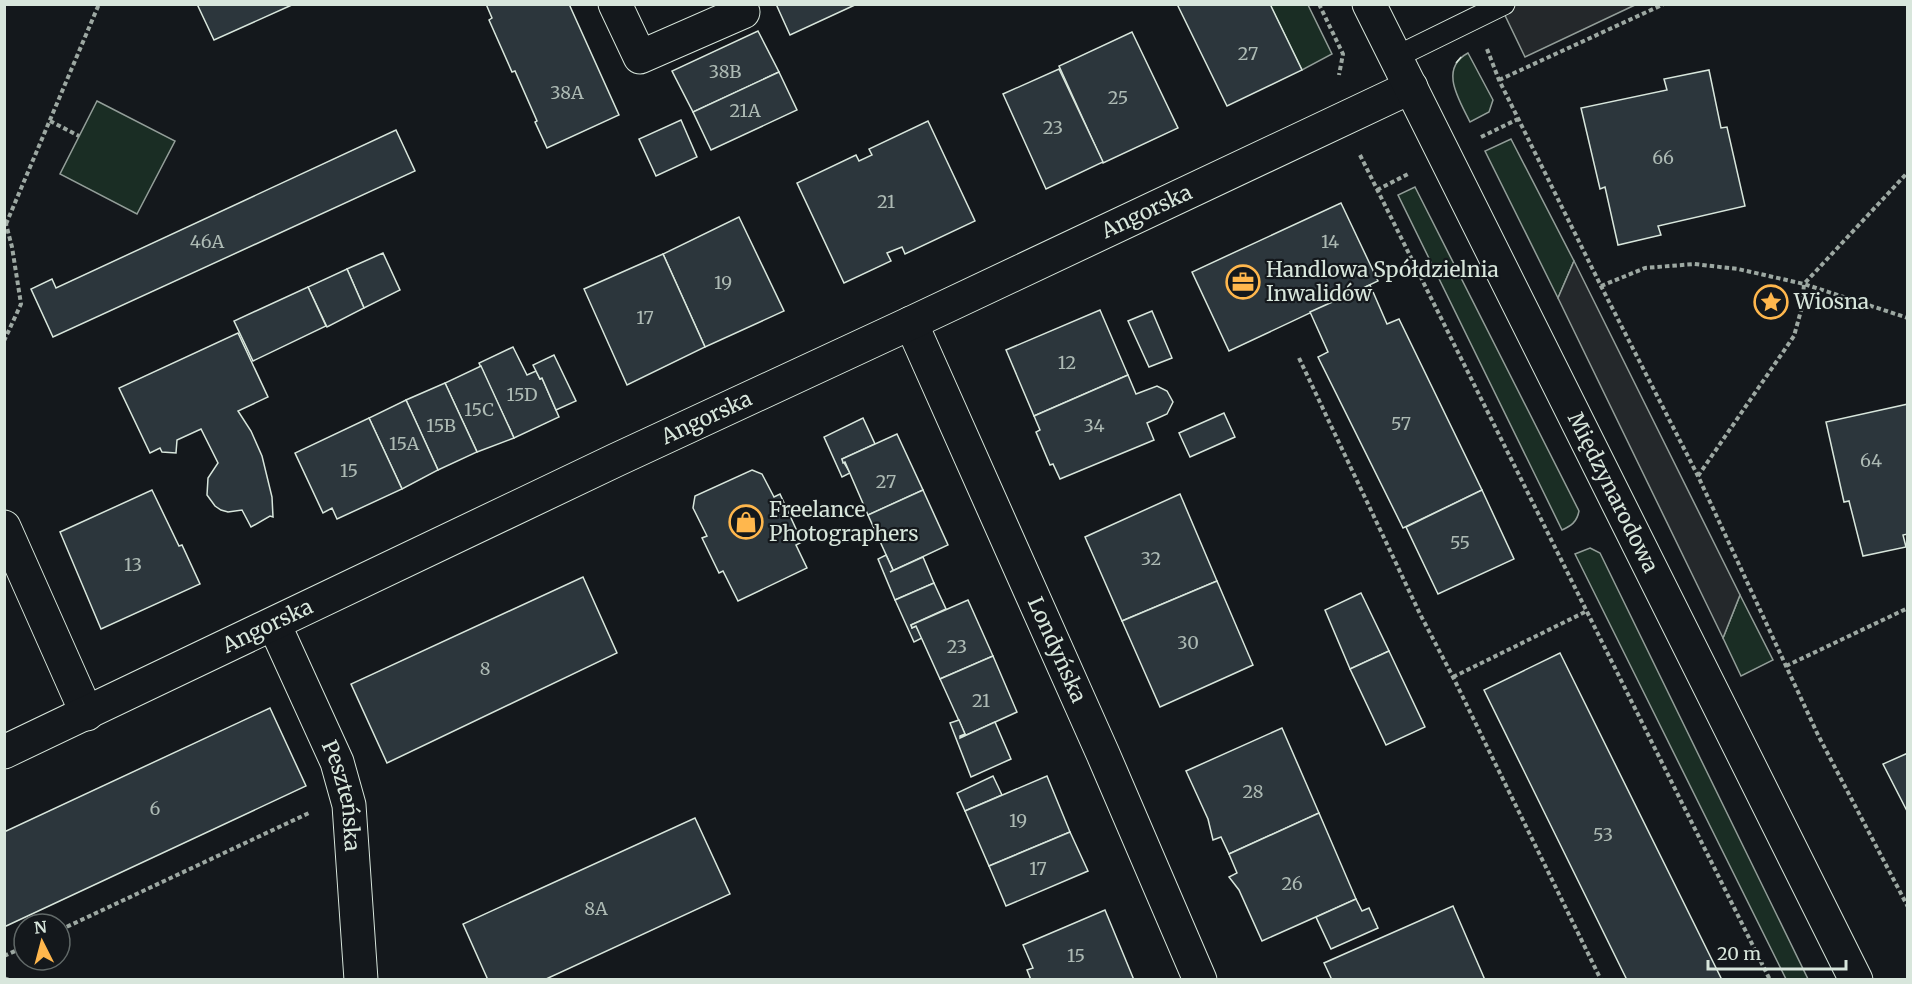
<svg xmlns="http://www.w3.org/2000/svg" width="1912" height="984" viewBox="0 0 1912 984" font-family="Merriweather,serif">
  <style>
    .green { fill: #1a2d24; stroke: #939e99; stroke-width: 1.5 }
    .parking { fill: #24282b; stroke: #939e99; stroke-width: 1.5 }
    .building { fill: #2c363c; stroke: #d8e6dc; stroke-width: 1.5 }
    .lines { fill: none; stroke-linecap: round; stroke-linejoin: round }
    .lane-casing { stroke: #d8e6dc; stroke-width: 23 }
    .street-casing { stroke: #d8e6dc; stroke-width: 35 }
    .secondary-casing { stroke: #d8e6dc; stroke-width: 35 }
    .path { stroke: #9da8a2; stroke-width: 4; stroke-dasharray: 4.5 3; stroke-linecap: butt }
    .lane { stroke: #14181c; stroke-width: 21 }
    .street { stroke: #14181c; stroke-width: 33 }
    .secondary { stroke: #14181c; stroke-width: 33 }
    .fence { stroke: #d8e6dc; stroke-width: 1.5; stroke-dasharray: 8 3; stroke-linecap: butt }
    .labels { text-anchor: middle; stroke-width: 4.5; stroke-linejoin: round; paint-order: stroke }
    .number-label { font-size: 18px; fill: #adbab4 }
    .street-label { font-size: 21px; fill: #d8e6dc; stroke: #14181c }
    .poi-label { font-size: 21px; fill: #d8e6dc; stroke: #14181c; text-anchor: start }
  </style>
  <rect width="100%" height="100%" fill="#14181c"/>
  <g class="green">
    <path d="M 1270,5 L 1308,5 L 1332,54 L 1302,70 Z"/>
    <path d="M 1468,53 L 1493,100 L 1489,112 L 1470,122 C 1460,101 1438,69 1468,53 Z"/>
    <path d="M 97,101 L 175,141 L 137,214 L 60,174 Z"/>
    <path d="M 1511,139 L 1574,261 L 1558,298 L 1485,151 Z"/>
    <path d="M 1415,187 L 1579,511 C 1577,522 1571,526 1562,530 L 1398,195 Z"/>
    <path d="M 1590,548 L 1600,553 L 1808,979 L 1786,979 L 1575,554 Z"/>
    <path d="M 1740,595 L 1773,660 L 1741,676 L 1723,638 Z"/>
  </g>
  <g class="parking">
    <path d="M 1500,5 L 1635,5 L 1525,57 Z"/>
    <path d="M 1574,261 L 1740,595 L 1723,638 L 1558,298 Z"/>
  </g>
  <g class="building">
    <path d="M 197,4 L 294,4 L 214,40 Z"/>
    <path d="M 486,4 L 569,4 L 619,115 L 547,148 L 535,122 L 537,121 L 515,71 L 512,72 L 489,20 L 492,18 Z"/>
    <path d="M 776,4 L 857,4 L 790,35 Z"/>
    <path d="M 1177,4 L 1270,4 L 1302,70 L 1227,106 Z"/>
    <path d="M 758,31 L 779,72 L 693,112 L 672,71 Z"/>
    <path d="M 1132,32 L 1178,128 L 1103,163 L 1059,66 Z"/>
    <path d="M 1059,69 L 1103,162 L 1046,189 L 1003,94 Z"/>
    <path d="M 1709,70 L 1721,128 L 1727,127 L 1745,206 L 1658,226 L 1661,235 L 1618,245 L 1605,187 L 1600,189 L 1581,108 L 1667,90 L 1664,79 Z"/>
    <path d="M 779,72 L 797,110 L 711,150 L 693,112 Z"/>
    <path d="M 681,120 L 697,157 L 656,176 L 639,139 Z"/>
    <path d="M 928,121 L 975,221 L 905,254 L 902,247 L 887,253 L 891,261 L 844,283 L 797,183 L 856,155 L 859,161 L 872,155 L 869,149 Z"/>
    <path d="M 396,130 L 415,171 L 53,337 L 31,289 L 52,279 L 56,288 Z"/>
    <path d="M 1341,203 L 1378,281 L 1229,351 L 1192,272 Z"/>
    <path d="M 739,217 L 784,311 L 705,347 L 663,254 Z"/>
    <path d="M 383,253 L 400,290 L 364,308 L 347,269 Z"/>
    <path d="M 663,254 L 705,347 L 627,385 L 584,289 Z"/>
    <path d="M 347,269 L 364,308 L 327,327 L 308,287 Z"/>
    <path d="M 1370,285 L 1387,324 L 1399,319 L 1482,490 L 1403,528 L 1318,357 L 1328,352 L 1310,312 Z"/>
    <path d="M 308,287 L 326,326 L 253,361 L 234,321 Z"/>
    <path d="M 1100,310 L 1128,375 L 1034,416 L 1006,350 Z"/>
    <path d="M 1152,311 L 1172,358 L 1149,367 L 1128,321 Z"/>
    <path d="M 238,333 L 268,397 L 238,411 L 251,431 L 262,456 L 272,497 L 273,517 L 270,516 L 251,527 L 242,510 L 228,512 L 221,510 L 215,506 L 207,495 L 208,478 L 218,463 L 201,429 L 177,440 L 176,453 L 162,452 L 160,448 L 150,453 L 119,388 Z"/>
    <path d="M 513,347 L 527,375 L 536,371 L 540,379 L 542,378 L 559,417 L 514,438 L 479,363 Z"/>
    <path d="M 554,355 L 576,401 L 556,410 L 542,378 L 540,379 L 533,365 Z"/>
    <path d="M 481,366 L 514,438 L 477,452 L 445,383 Z"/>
    <path d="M 1128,375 L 1136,394 L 1157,386 L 1167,391 L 1173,402 L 1167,414 L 1147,423 L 1154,440 L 1060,479 L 1053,464 L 1050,465 L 1036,432 L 1040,430 L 1034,416 Z"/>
    <path d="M 445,383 L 477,452 L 438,470 L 406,400 Z"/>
    <path d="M 406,400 L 438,470 L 402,489 L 369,418 Z"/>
    <path d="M 1908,404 L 1908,534 L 1903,535 L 1906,547 L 1863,556 L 1849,501 L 1844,502 L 1826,422 Z"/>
    <path d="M 1224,413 L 1235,437 L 1190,457 L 1179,433 Z"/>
    <path d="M 369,418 L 402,489 L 337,519 L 332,508 L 323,513 L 295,453 Z"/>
    <path d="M 863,418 L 875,444 L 842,459 L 850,473 L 842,477 L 824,437 Z"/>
    <path d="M 897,434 L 923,490 L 868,515 L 845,462 L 843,463 L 842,459 Z"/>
    <path d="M 752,470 L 762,474 L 774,497 L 780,494 L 802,542 L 796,545 L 807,568 L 738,601 L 723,571 L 719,573 L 702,538 L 707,536 L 693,508 L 695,496 Z"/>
    <path d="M 152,490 L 179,546 L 182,545 L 200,584 L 101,629 L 60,532 Z"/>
    <path d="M 923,490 L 948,545 L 890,572 L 893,570 L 868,515 Z"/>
    <path d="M 1482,490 L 1514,559 L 1438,594 L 1406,527 Z"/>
    <path d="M 1180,494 L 1217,581 L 1122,621 L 1085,537 Z"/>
    <path d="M 886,555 L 893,570 L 890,572 L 923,557 L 934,583 L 895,600 L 878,559 Z"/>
    <path d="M 583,577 L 617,653 L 387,763 L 351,684 Z"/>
    <path d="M 1217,581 L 1253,665 L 1160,707 L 1122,621 Z"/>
    <path d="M 934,583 L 946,609 L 911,625 L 912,628 L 916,626 L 922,638 L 914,642 L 895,600 Z"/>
    <path d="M 1361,593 L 1389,651 L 1350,669 L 1325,610 Z"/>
    <path d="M 968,600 L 993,656 L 940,679 L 916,626 L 912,628 L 911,625 Z"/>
    <path d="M 1389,651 L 1425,727 L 1386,745 L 1350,669 Z"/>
    <path d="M 1560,653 L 1722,980 L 1627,980 L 1484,690 Z"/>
    <path d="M 993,656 L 1017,712 L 960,738 L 960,736 L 965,734 L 940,679 Z"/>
    <path d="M 270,708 L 306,786 L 4,927 L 4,832 Z"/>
    <path d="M 959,720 L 965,734 L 960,736 L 960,738 L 995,722 L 1011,759 L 971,777 L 950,723 Z"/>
    <path d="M 1282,728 L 1319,813 L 1229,854 L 1221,837 L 1213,840 L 1208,819 L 1186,771 Z"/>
    <path d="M 1908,753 L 1908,813 L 1883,764 Z"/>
    <path d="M 993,776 L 1002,795 L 965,811 L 957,793 Z"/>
    <path d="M 1047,776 L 1070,832 L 989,866 L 965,811 Z"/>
    <path d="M 1319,813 L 1356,899 L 1262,941 L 1239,890 L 1229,877 L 1237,873 L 1229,854 Z"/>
    <path d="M 695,818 L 730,894 L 544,980 L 488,980 L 463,924 Z"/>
    <path d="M 1070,832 L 1088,871 L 1006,906 L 989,866 Z"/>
    <path d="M 1356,899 L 1362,911 L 1369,908 L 1378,928 L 1331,949 L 1316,917 Z"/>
    <path d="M 1453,906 L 1485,980 L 1332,980 L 1324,963 Z"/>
    <path d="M 1105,910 L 1134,980 L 1031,980 L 1027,970 L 1033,968 L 1023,945 Z"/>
  </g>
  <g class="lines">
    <g class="lane-casing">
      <path id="lane" d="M 1396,57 L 1504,4"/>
    </g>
    <g class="street-casing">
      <g id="street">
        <path d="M 615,4 L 640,57 L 743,12"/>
        <path id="s1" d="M 911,323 L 1103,754 L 1200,980"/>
        <path d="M 4,527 L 87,714"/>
        <path id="s2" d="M 274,624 L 337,762 L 349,805 L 361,980"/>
        <path id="s3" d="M 4,752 L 616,460 L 911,323 L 1411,87"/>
      </g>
    </g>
    <g class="secondary-casing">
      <g id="secondary">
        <path id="s4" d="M 1369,4 L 1856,980"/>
      </g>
    </g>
    <g class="path">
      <path d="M 1319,4 L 1343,54 L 1339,75"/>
      <path d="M 1487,49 L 1499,80 L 1601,286 L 1698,476 L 1818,735 L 1908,907"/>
      <path d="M 1499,80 L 1664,4"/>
      <path d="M 50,121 L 79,136"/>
      <path d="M 1481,137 L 1518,119"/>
      <path d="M 1360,155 L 1770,980"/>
      <path d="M 1377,190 L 1408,174"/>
      <path d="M 6,224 L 99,4"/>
      <path d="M 1601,286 L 1645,268 L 1694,264 L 1738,269 L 1804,284 L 1908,318"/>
      <path d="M 4,341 L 21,304 L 12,247 L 6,224"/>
      <path d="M 1299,358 L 1420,614 L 1453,677 L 1601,980"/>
      <path d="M 1698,476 L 1794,336 L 1802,307 L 1804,284 L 1908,172"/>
      <path d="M 1786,666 L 1908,608"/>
      <path d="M 1453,677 L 1587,611"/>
      <path d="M 60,930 L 309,813"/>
      <path d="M 4,956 L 24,947"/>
      <path d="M 4,978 L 9,980"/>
    </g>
    <use href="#lane" class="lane"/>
    <use href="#street" class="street"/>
    <use href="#secondary" class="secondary"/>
    <path class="fence" d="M 1456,63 L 1462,56"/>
  </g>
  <defs>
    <g id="office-ring" transform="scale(1.725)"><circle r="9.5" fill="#14181c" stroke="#ffb74d" stroke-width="1.5"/><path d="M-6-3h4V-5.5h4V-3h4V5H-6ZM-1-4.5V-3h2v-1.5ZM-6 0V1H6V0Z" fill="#ffb74d"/></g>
    <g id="sight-ring" transform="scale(1.725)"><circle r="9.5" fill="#14181c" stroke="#ffb74d" stroke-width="1.5"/><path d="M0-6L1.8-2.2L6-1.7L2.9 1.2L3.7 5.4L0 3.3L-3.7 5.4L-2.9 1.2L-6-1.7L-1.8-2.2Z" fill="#ffb74d"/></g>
    <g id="shop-ring" transform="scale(1.725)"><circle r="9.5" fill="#14181c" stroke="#ffb74d" stroke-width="1.5"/><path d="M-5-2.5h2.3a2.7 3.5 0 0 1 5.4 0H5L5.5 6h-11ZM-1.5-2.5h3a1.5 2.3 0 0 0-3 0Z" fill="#ffb74d"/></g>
  </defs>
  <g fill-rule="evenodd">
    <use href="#office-ring" x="1243" y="282"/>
    <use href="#sight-ring" x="1771" y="302"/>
    <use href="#shop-ring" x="746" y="522"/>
  </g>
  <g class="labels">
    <g class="number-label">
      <text x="1248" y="60">27</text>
      <text x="725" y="78">38B</text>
      <text x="567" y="99">38A</text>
      <text x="1118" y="104">25</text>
      <text x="745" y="117">21A</text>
      <text x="1053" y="134">23</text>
      <text x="1663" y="164">66</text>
      <text x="886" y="208">21</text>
      <text x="207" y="248">46A</text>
      <text x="1330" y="248">14</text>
      <text x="723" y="289">19</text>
      <text x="645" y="324">17</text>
      <text x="1067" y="369">12</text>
      <text x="522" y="401">15D</text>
      <text x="479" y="416">15C</text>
      <text x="1401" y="430">57</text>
      <text x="441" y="432">15B</text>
      <text x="1094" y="432">34</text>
      <text x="404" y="450">15A</text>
      <text x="1871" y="467">64</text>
      <text x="349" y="477">15</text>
      <text x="886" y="488">27</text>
      <text x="1460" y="549">55</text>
      <text x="1151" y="565">32</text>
      <text x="133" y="571">13</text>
      <text x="1188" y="649">30</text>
      <text x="957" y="653">23</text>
      <text x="485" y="675">8</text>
      <text x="981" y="707">21</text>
      <text x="1253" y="798">28</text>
      <text x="155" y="815">6</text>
      <text x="1018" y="827">19</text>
      <text x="1603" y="841">53</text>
      <text x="1038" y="875">17</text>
      <text x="1292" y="890">26</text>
      <text x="596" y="915">8A</text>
      <text x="1076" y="962">15</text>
    </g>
    <g class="street-label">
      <text dy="7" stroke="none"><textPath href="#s3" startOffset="1264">Angorska</textPath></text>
      <text dy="7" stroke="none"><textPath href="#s3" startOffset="778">Angorska</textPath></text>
      <text dy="7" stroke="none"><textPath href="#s4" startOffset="546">Międzynarodowa</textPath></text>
      <text dy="7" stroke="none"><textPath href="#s3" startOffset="292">Angorska</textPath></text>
      <text dy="7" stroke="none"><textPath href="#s1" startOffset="358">Londyńska</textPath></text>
      <text dy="7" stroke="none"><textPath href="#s2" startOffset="186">Peszteńska</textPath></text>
    </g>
    <g class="poi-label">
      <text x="1266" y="277">Handlowa Spółdzielnia<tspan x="1266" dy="24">Inwalidów</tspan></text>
      <text x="1794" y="309">Wiosna</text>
      <text x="769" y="517">Freelance<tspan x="769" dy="24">Photographers</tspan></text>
    </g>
  </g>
  <rect width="1912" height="984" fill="none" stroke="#d8e6dc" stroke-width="12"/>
  <g transform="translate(42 942) rotate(354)"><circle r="28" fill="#14181c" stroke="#626a69" stroke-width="1.5"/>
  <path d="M0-4.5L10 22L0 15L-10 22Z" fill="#ffb74d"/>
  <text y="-9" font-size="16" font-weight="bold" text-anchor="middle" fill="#d8e6dc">N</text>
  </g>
  <path d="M1708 960v9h138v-9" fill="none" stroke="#d8e6dc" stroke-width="3"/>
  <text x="1717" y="960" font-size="18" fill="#d8e6dc" stroke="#14181c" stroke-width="4.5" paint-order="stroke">20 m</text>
</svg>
